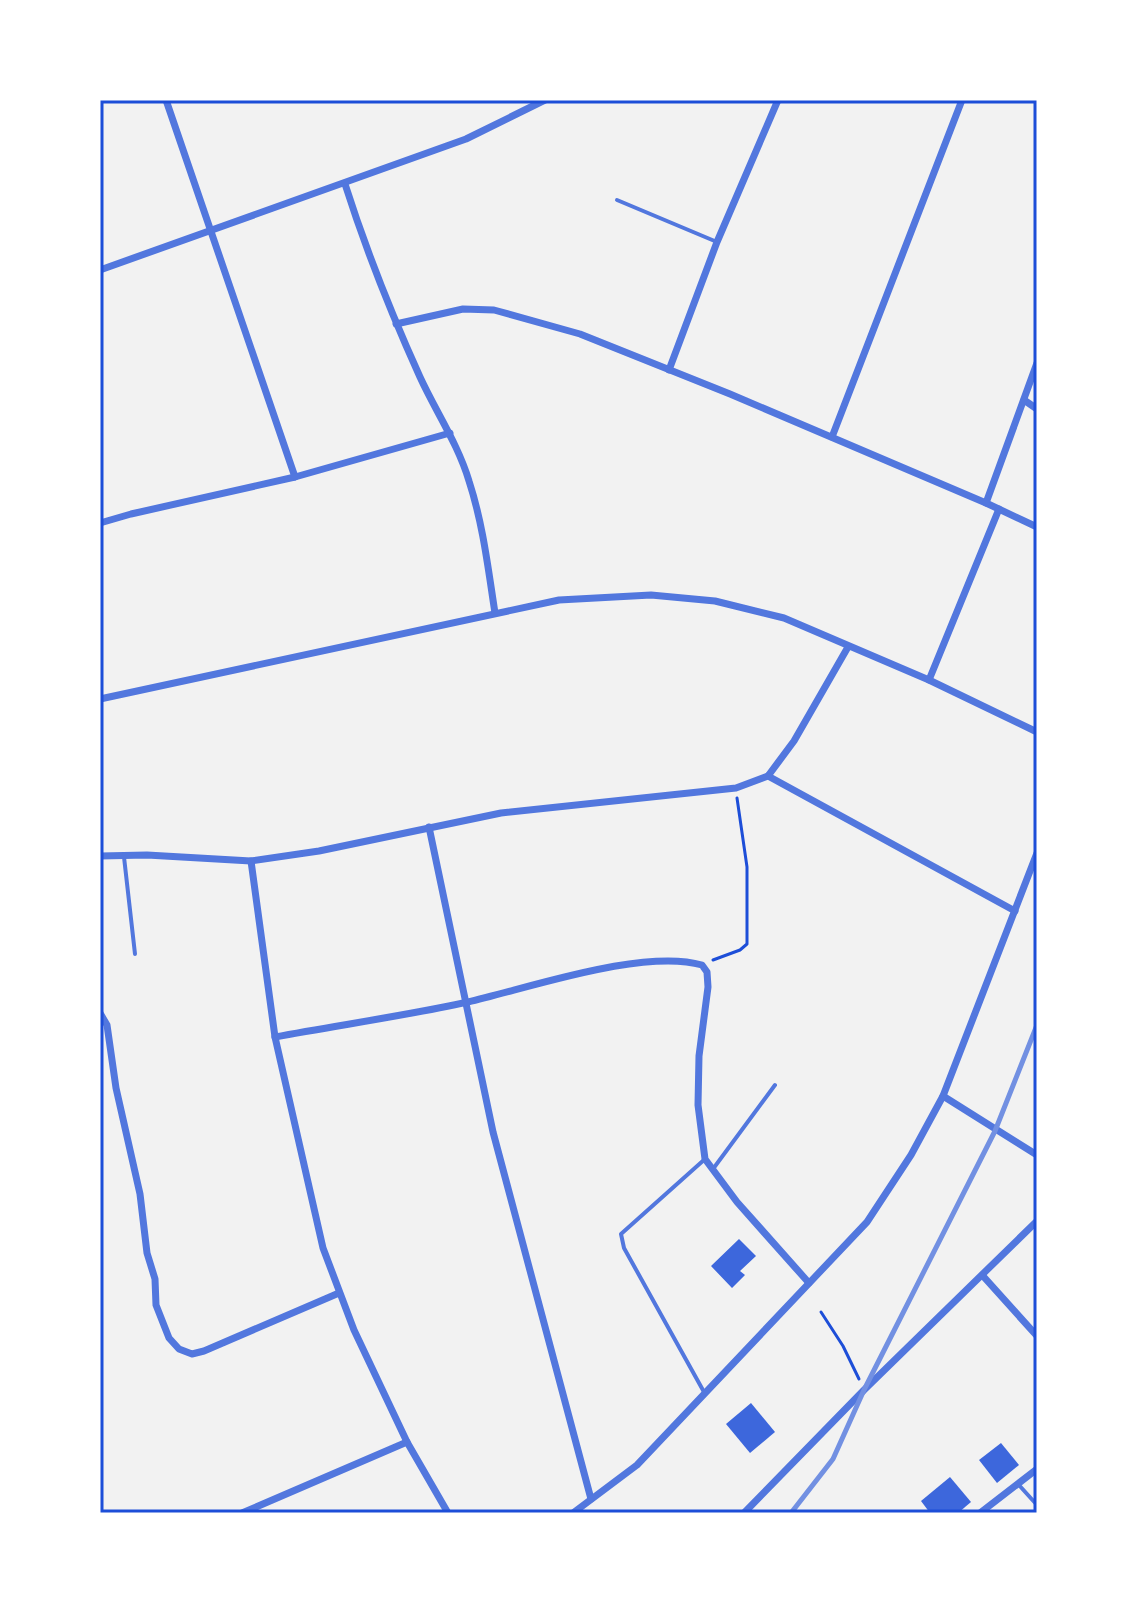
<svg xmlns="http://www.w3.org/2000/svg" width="1137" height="1613" viewBox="0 0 1137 1613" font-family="'Alegreya Sans',sans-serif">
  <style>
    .building { fill: #3d67dc }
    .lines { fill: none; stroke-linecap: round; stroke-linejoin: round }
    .path { stroke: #1d4ed8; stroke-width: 3 }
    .service { stroke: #5277de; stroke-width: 4 }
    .minor { stroke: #5277de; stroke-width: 7 }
    .rail { stroke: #7290e2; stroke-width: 5 }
    .neatline { fill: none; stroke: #1d4ed8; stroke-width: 3 }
  </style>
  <rect width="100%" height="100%" fill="#f2f2f2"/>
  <g class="building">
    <path d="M 739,1239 L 756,1256 L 740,1271 L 745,1275 L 732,1288 L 711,1266 Z"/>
    <path d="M 751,1403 L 775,1432 L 750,1453 L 726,1424 Z"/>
    <path d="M 1001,1443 L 1019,1465 L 997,1483 L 979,1460 Z"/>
    <path d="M 950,1477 L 971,1502 L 958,1513 L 930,1513 L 921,1501 Z"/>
  </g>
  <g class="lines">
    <g class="path">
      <path d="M 713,960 L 740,950 L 747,944 L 747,867 L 737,798"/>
      <path d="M 821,1312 L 843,1346 L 859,1379"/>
    </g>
    <g class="service">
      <path d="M 617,200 L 717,242"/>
      <path d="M 124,857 L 135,954"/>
      <path d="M 713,1169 L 775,1085"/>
      <path d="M 704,1392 L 624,1248 L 621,1234 L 705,1159"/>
      <path d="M 1018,1484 L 1037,1505"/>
    </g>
    <g class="minor">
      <path d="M 166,100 L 295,477"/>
      <path d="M 345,184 C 366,250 391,313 420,377 C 436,412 458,444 469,481 C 483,524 488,568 495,613"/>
      <path d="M 100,270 L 466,139 L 545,100"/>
      <path d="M 396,324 L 463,309 L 494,310 L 580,334 L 730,394 L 986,503 L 1037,527"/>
      <path d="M 669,370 L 717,242 L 778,100"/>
      <path d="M 1024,400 L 1037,409"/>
      <path d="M 832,437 L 962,100"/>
      <path d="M 986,503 L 1037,363"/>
      <path d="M 100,523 L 131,514 L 295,477 L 450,433"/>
      <path d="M 929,680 L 999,509"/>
      <path d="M 100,699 L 559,600 L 651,595 L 715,601 L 784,618 L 929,680 L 1037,732"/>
      <path d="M 768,776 L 1015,911"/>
      <path d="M 429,827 L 493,1132 L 591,1499"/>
      <path d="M 100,856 L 147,855 L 251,861 L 319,851 L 501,813 L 736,788 L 768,776 L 794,741 L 848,647"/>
      <path d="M 251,861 L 275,1037 L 323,1248 L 354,1330 L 407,1442 L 448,1513"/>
      <path d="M 100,1013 L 107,1025 L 116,1088 L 140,1194 L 147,1253 L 155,1279 L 156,1305 L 169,1338 L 179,1349 L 192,1354 L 204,1351 L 339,1293"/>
      <path d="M 275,1037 C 339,1025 404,1016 468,1002 C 529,988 644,948 702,965 L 707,972 L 708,987 L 699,1056 L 698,1105 L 705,1159 L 737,1202 L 809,1283"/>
      <path d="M 943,1096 L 1037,1155"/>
      <path d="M 983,1276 L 1037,1336"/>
      <path d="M 242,1513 L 407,1442"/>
      <path d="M 573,1513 L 637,1465 L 867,1222 L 911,1155 L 943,1096 L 1037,853"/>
      <path d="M 744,1513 L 864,1390 L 1037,1221"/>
      <path d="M 980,1513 L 1037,1469"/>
    </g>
    <path class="rail" d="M 791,1513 L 833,1459 L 864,1390 L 995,1131 L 1037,1025"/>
  </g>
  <rect width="1137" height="1613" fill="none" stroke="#ffffff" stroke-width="204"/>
  <rect x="102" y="102" width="933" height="1409" class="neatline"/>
</svg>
